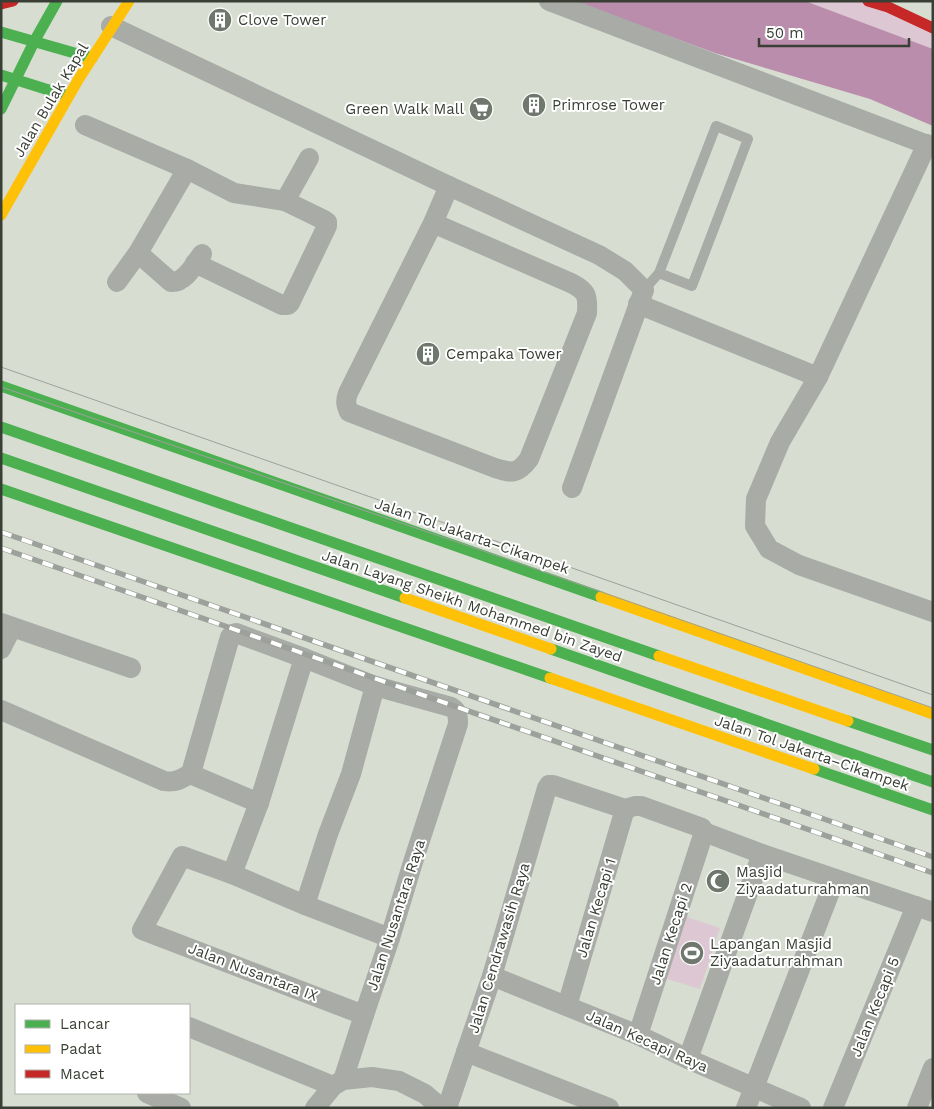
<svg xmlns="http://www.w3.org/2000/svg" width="934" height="1109" viewBox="0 0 934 1109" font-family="'Work Sans',sans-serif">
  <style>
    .green { fill: #dcc7d3 }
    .water { fill: #ba8dad }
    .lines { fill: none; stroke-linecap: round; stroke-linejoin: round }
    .lane { stroke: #a8aba6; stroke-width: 10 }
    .street { stroke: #a8aba6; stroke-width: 20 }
    .fast { stroke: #4caf50; stroke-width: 11 }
    .slow { stroke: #ffc107; stroke-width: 11 }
    .jam { stroke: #c62828; stroke-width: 11 }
    .tram { stroke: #9da19b; stroke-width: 1 }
    .rail-casing { stroke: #9da19b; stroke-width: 5.5 }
    .rail { stroke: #fff; stroke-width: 4; stroke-dasharray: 11; stroke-linecap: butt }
    .labels { text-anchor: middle; stroke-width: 4; stroke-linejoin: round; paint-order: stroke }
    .poi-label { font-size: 15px; fill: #393f35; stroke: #fff; text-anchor: start }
    .street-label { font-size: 15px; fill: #393f35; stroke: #fff }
  </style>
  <rect width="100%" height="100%" fill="#d7ded1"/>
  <g class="green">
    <path d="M 805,1 L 868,1 L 933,28 L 933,49 Z"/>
    <path d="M 684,916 L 720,928 L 700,989 L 664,978 Z"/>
  </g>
  <path class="water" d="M 573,1 L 805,1 L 933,49 L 933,126 L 870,99 L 715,53 Z"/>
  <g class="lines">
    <path class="lane" d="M 644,290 L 659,273 L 716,126 L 748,139 L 692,286 L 659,273"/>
    <g class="street">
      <path d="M 549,1 L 933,147"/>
      <path d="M 111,26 L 449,186 L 599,255 L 625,271 L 644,290 L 572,488"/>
      <path d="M 85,125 L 187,169 L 234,193 L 285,201 L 324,220 L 327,222 L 327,226 L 290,303 L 288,305 L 282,305 L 195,263"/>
      <path d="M 927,144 L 818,377 L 780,442 L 756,499 L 755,526 L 769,549 L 799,565 L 933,612"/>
      <path d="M 285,201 L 309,158"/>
      <path d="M 433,223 L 571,283 C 587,291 588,296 587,313 L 529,459 C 517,475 512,473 495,468 L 349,412 C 346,405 345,401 348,393 L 433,223 L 449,186"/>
      <path d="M 138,253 L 171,282 C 185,283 195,264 202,254"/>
      <path d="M 117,282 L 138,253 L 187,169"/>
      <path d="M 638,304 L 818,377"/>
      <path d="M 1,623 L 131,668"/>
      <path d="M 1,649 L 12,627"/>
      <path d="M 1,710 L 164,781 C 175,783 182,779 191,773 L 230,637 L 233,634 L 236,633 L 304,658 L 375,686"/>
      <path d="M 191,773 L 195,776 L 259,803"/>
      <path d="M 232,874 L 259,803 L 304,658"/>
      <path d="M 305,905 L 328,834 L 351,774 L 375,686 L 451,707 C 458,711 458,716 458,724 L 413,862 L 390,938 L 364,1015 L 343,1080 L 333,1086 L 315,1108"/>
      <path d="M 492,976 L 638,1035 L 688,1059 L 801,1108"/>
      <path d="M 567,1006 L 625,809"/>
      <path d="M 364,1015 L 142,930 L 182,856 L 232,874 L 305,905 L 390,938"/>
      <path d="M 189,1027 L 333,1086"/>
      <path d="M 638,1035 L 704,832"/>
      <path d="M 466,1052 L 609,1108"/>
      <path d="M 688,1059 L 762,854"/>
      <path d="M 343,1080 L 372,1077 L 399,1081 L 425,1094 L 441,1108"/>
      <path d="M 147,1093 L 181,1108"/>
      <path d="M 447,1108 L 492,976 L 547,788 L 549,785 L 553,785 L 625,809 L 635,806 L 641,806 L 702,828 L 704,832 L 762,854 L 933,912"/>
      <path d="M 746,1108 L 835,879"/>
      <path d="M 833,1108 L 916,906"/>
      <path d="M 917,1108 L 933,1068"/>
    </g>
    <g class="fast">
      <path d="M 1,32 L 92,58"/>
      <path d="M 1,75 L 68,96"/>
      <path d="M 1,109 L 35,40 L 57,1"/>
      <path d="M 1,386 L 601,597"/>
      <path d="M 1,427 L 659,656"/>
      <path d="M 1,458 L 405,598"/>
      <path d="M 1,489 L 550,678"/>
      <path d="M 551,649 L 933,782"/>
      <path d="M 848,721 L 933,750"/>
      <path d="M 814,769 L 933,810"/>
    </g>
    <g class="slow">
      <path d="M 1,215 L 78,80 L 129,1"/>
      <path d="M 601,597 L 933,714"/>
      <path d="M 405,598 L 551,649"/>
      <path d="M 659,656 L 848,721"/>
      <path d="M 550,678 L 814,769"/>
    </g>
    <g class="jam">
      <path d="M 868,1 L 888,7 L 933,28"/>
      <path d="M 1,4 L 13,1"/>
    </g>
    <g class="tram">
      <path d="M 1,367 L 933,695"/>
      <path d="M 1,387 L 507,559 L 933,708"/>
    </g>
    <g class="rail-casing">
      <g id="rail">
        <path d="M 1,532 L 933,857"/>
        <path d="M 1,548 L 933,873"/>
      </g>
    </g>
    <use href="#rail" class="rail"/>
  </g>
  <defs>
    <g id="building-disc" transform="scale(1.25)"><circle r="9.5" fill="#70776c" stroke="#fff"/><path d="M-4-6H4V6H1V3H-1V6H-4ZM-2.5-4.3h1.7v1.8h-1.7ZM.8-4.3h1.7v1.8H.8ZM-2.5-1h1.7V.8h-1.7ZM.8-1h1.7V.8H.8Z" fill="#fff"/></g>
    <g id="supermarket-disc" transform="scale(1.25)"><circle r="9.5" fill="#70776c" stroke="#fff"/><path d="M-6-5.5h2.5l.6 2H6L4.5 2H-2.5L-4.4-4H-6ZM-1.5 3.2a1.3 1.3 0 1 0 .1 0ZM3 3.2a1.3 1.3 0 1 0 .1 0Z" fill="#fff"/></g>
    <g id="mosque-disc" transform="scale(1.25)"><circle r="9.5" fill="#70776c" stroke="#fff"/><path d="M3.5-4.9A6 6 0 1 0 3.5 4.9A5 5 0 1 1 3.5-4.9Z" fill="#fff"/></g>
    <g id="stadium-disc" transform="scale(1.25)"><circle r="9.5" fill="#70776c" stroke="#fff"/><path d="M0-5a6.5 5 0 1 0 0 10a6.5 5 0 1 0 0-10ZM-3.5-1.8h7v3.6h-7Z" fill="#fff"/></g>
  </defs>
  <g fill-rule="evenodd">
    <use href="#building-disc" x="220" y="20"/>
    <use href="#building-disc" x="534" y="105"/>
    <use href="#supermarket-disc" x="481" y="109"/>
    <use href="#building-disc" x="428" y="354"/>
    <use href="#mosque-disc" x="718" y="881"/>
    <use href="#stadium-disc" x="692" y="953"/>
  </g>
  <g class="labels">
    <g class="poi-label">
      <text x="238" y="25">Clove Tower</text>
      <text x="552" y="110">Primrose Tower</text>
      <text x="464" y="114" text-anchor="end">Green Walk Mall</text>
      <text x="446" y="359">Cempaka Tower</text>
      <text x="736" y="877">Masjid<tspan x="736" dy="17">Ziyaadaturrahman</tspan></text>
      <text x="710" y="949">Lapangan Masjid<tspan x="710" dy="17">Ziyaadaturrahman</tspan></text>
    </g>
    <g class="street-label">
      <text transform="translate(51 100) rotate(-59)" y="5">Jalan Bulak Kapal</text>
      <text transform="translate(472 536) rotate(19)" y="5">Jalan Tol Jakarta–Cikampek</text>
      <text transform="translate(472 606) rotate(19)" y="5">Jalan Layang Sheikh Mohammed bin Zayed</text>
      <text transform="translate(812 753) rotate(19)" y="5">Jalan Tol Jakarta–Cikampek</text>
      <text transform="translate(596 908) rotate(-73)" y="5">Jalan Kecapi 1</text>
      <text transform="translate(396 915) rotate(-72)" y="5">Jalan Nusantara Raya</text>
      <text transform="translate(671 934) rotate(-72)" y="5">Jalan Kecapi 2</text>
      <text transform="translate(499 948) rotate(-73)" y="5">Jalan Cendrawasih Raya</text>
      <text transform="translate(253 972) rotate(21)" y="5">Jalan Nusantara IX</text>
      <text transform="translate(875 1007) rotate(-68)" y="5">Jalan Kecapi 5</text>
      <text transform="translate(647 1041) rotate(24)" y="5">Jalan Kecapi Raya</text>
    </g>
  </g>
  <rect width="934" height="1109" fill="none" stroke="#393f35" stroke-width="5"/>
  <rect x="15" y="1004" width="175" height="90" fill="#ffffff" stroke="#b0b2ae"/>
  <rect x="25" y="1020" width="25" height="8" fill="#4caf50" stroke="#b0b2ae"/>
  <text x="60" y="1029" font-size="15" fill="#393f35">Lancar</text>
  <rect x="25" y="1045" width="25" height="8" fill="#ffc107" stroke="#b0b2ae"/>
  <text x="60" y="1054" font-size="15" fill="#393f35">Padat</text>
  <rect x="25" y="1070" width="25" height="8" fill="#c62828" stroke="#b0b2ae"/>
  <text x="60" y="1079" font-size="15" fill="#393f35">Macet</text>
  <path d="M759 38v8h150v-8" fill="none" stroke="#393f35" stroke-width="2.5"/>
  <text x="766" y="38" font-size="15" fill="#393f35" stroke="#ffffff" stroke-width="4" paint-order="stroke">50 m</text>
</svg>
